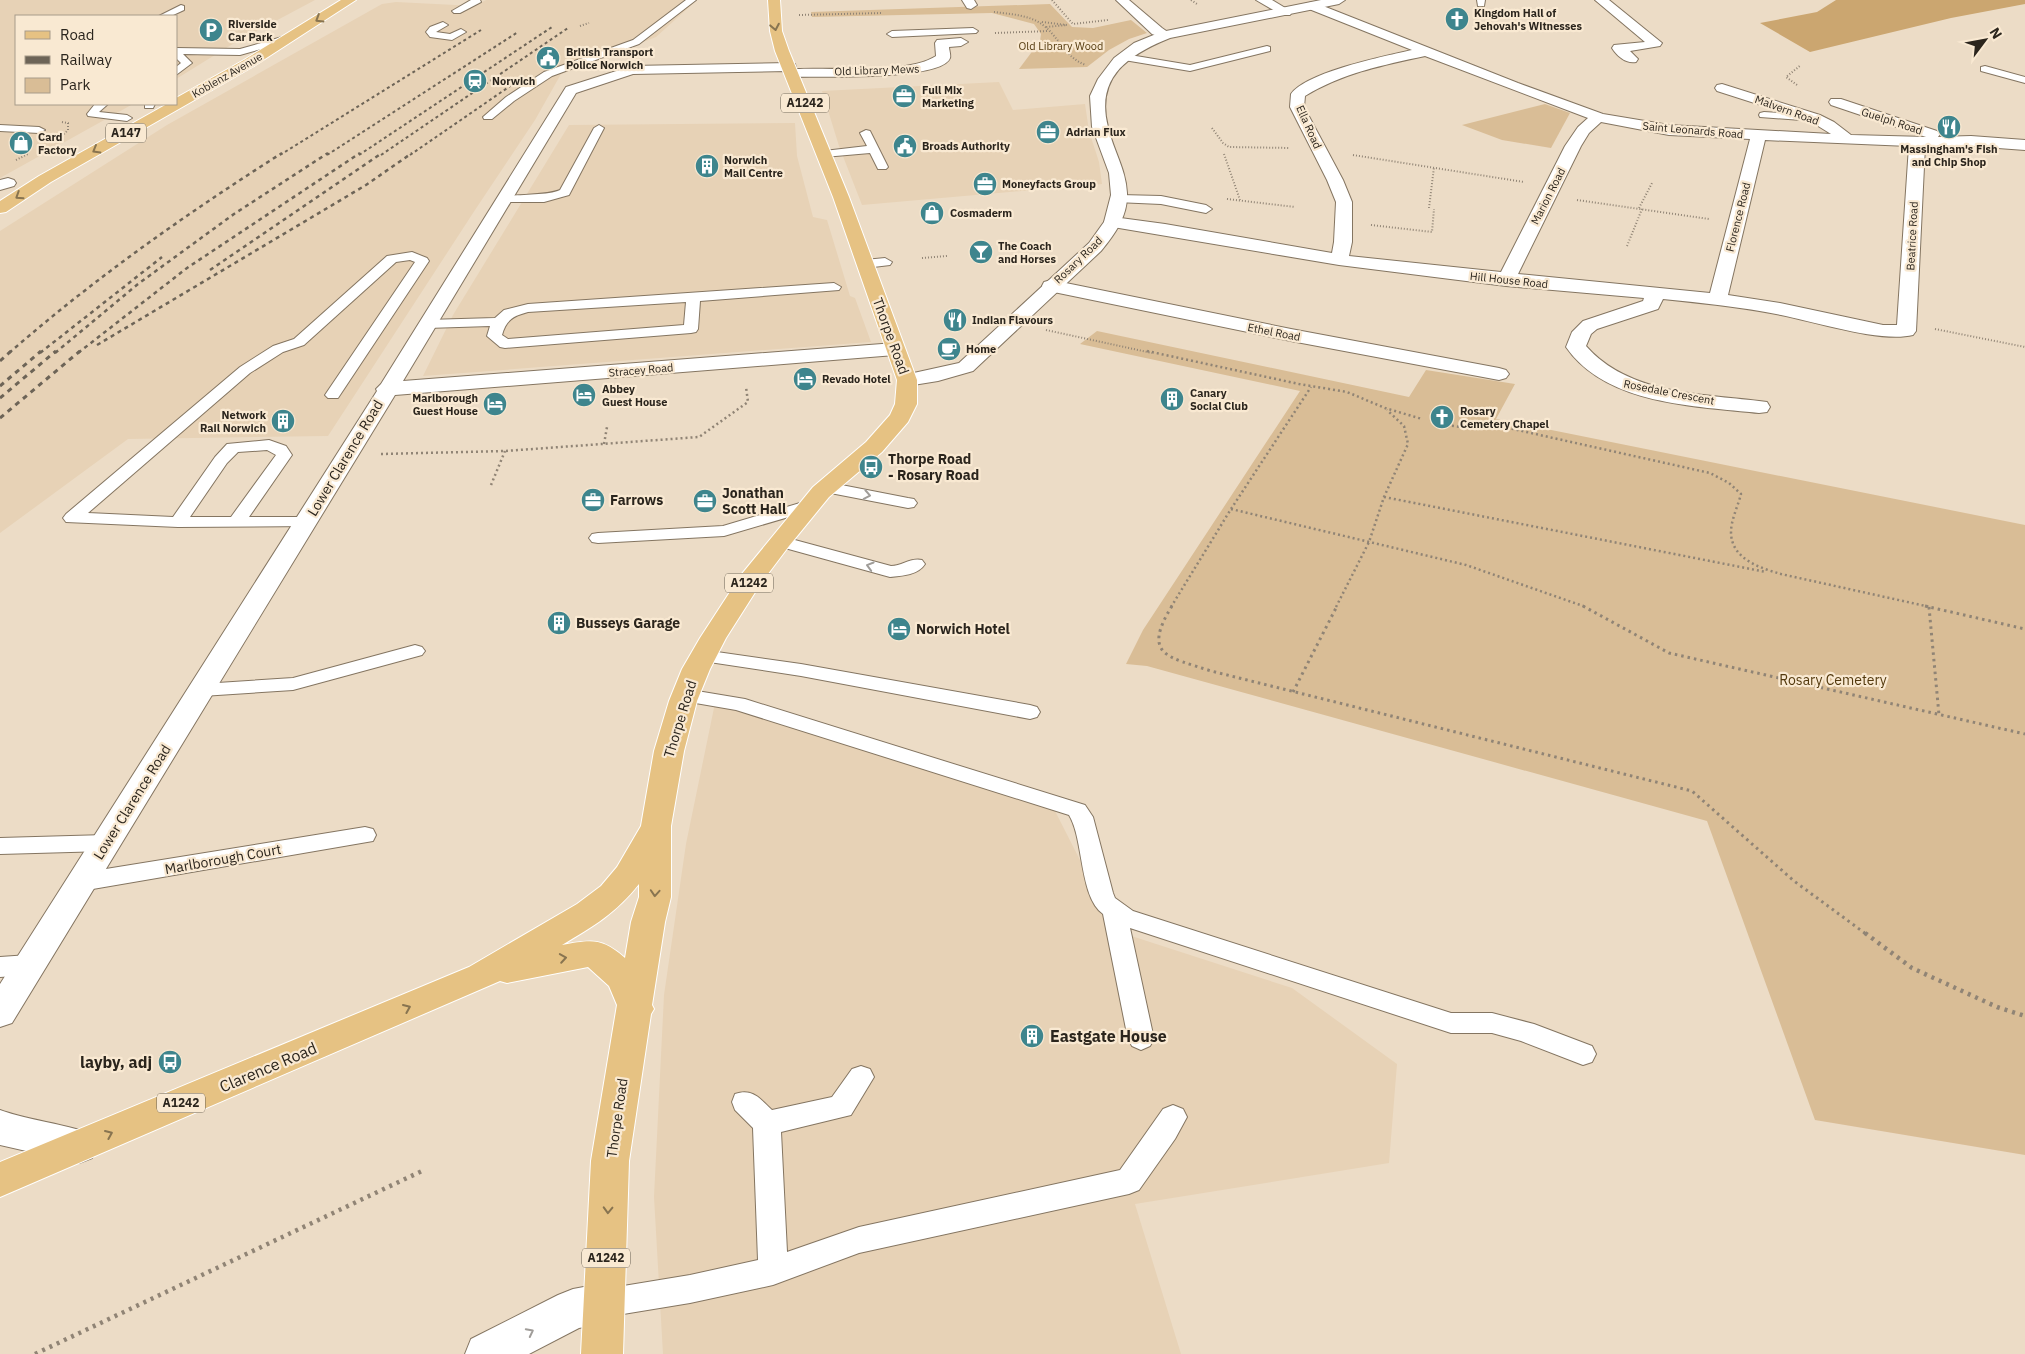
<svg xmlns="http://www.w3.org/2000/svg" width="2025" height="1354" viewBox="0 0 2025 1354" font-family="'IBM Plex Sans',sans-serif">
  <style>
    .built { fill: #e7d2b6 }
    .green { fill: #d9bd96 }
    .forest { fill: #cba670 }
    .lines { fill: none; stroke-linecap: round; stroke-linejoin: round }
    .service-casing { stroke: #847561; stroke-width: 2 }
    .minor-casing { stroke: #847561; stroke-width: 2 }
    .tertiary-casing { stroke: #847561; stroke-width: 2 }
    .primary-casing { stroke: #fff; stroke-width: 2 }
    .path-far3 { stroke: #908475; stroke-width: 2; stroke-dasharray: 1 2; stroke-linecap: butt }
    .path-far2 { stroke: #908475; stroke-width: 2.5; stroke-dasharray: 2 3; stroke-linecap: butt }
    .path-far1 { stroke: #908475; stroke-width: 3; stroke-dasharray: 2.5 4; stroke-linecap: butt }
    .path { stroke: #908475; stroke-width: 4.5; stroke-dasharray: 3 5; stroke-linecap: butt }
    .service { fill: #fff; fill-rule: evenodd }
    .minor { fill: #fff; fill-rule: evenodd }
    .tertiary { fill: #fff; fill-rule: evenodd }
    .primary { fill: #e6c283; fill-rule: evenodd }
    .rail-far2 { stroke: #6d6457; stroke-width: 2; stroke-dasharray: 3 3; stroke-linecap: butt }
    .rail-far1 { stroke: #6d6457; stroke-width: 2.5; stroke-dasharray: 4 4; stroke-linecap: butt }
    .rail { stroke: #6d6457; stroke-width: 3; stroke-dasharray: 5 5; stroke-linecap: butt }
    .oneway { stroke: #887450 }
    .oneway2 { stroke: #a09d99 }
    .labels { text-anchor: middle; stroke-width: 4.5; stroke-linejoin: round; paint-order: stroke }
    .far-poi-label { font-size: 11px; font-weight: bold; fill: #2b251d; stroke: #f9e9d2; text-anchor: start }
    .far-park-label { font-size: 11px; fill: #53390d; stroke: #f9e9d2 }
    .far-street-label { font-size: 11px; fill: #2b251d; stroke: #f9e9d2 }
    .shield { fill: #f9e9d2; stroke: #696053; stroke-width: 1 }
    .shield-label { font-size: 12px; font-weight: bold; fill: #2b251d }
    .street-label { font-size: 14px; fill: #2b251d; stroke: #f9e9d2 }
    .poi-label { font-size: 14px; font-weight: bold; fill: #2b251d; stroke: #f9e9d2; text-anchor: start }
    .park-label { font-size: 14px; fill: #53390d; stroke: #f9e9d2 }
    .near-poi-label { font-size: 16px; font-weight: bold; fill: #2b251d; stroke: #f9e9d2; text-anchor: start }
    .near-street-label { font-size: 16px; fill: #2b251d; stroke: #f9e9d2 }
  </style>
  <rect width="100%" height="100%" fill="#ecdcc6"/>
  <g class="built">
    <path d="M 0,0 L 315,0 L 236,42 L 176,79 L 176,16 L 16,16 L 16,104 L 133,104 L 0,178 Z"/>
    <path d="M 486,0 L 697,0 L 656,37 L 561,74 L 535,120 L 475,210 L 328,436 L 128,439 L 0,533 L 0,231 L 167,125 L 382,4 L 396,2 L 475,6 Z"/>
    <path d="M 999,82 L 1013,110 L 1085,104 L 1089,131 L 1099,162 L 1102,184 L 862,205 L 839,146 L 822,91 Z"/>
    <path d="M 795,123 L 797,156 L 813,217 L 827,220 L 850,296 L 855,298 L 871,342 L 423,376 L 453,315 L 569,125 Z"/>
    <path d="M 715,703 L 1053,807 L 1116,931 L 1292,988 L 1397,1064 L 1389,1163 L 1135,1204 L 1181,1354 L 663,1354 L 654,1197 L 664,995 L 686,844 Z"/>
  </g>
  <g class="green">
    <path d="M 1050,4 L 1072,27 L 1093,28 L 1131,20 L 1147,33 L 1129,39 L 1109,50 L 1087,67 L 1019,69 L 1040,41 L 1041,34 L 1034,24 L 992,13 L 812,17 L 811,12 Z"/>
    <path d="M 1545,104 L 1570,113 L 1551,148 L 1502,140 L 1462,125 Z"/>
    <path d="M 1097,331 L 1409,397 L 1426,370 L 1515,384 L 1496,419 L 2025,525 L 2025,1155 L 1815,1120 L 1707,821 L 1147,666 L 1126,664 L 1143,630 L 1300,391 L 1080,344 Z"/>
  </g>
  <path class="forest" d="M 1836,0 L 2025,0 L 2025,4 L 1951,18 L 1810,52 L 1760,23 L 1817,12 Z"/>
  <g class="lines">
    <g class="service-casing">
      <g id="service">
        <path d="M 471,0 L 480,0 L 481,2 L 460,13 L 454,13 L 452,11 Z"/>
        <path d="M 686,0 L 696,0 L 639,44 L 552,76 L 514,101 L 492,119 L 484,119 L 483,117 L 506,97 L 544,72 L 633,40 Z"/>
        <path d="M 1477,0 L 1485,0 L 1484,6 L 1478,6 Z"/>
        <path d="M 181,5 L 184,6 L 184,10 L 171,16 L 159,16 Z"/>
        <path d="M 443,22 L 448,25 L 436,32 L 450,34 L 461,29 L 466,32 L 452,40 L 430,37 L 426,32 L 430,27 Z"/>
        <path d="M 973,28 L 978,31 L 976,33 L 892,37 L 887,34 L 892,31 Z"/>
        <path d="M 289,35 L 292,36 L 292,40 L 240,55 L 183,54 L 192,63 L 176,75 L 176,67 L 181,63 L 176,58 L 176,48 L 240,49 Z"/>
        <path d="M 1267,46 L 1270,47 L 1270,51 L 1190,71 L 1124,60 L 1119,57 L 1124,54 L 1190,65 Z"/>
        <path d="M 1985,66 L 2025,77 L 2025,83 L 1981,71 L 1981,67 Z"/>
        <path d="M 95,104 L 108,104 L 99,112 L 127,115 L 132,118 L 127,121 L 88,116 L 87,114 Z"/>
        <path d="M 145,104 L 155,104 L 153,108 L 145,108 Z"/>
        <path d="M 1764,112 L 1815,115 L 1820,118 L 1815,121 L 1760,117 L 1759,115 L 1760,113 Z"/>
        <path d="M 0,125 L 39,127 L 45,130 L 39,133 L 0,131 Z"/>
        <path d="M 599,125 L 604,128 L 569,195 L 544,202 L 501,202 L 499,199 C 504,193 545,197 560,190 L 594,128 Z"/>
        <path d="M 866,130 L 870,131 L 888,167 L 886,169 L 878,169 L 870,153 L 824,157 L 818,154 L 824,151 L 867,146 L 860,133 Z"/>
        <path d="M 1120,195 L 1161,196 L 1206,205 L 1212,209 L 1206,213 L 1161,204 L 1116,202 L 1114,199 Z"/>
        <path d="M 412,252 L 427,258 L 429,261 L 338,398 L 328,398 L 325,395 L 415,262 L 410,260 L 396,262 L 304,345 L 283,352 L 250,373 L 88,513 L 173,517 L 215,457 L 227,444 L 269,440 L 286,446 L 292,455 L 249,517 L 306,517 L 312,518 L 315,522 L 312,526 L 178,527 L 66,522 L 63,518 L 66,514 L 240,367 L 273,346 L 294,339 L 387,256 ZM 267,450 L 276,455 L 231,517 L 190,517 L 227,463 L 238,452 Z"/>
        <path d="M 885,258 L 892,262 L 890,265 L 865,268 L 858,264 L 865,260 Z"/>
        <path d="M 834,283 L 841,287 L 839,290 L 700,301 L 698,329 L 696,332 L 691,333 L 505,348 L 500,347 L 487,336 L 490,326 L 427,328 L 422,327 L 420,324 L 422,321 L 427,320 L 495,318 L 504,310 L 528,304 ZM 686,302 L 684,325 L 508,339 L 502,335 C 506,320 513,316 528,312 Z"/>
        <path d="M 826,482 L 908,498 L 914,499 L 917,503 L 914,507 L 908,508 L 820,491 L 818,487 L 820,483 Z"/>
        <path d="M 810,500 L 816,501 L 819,505 L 816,509 L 724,536 L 598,543 L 592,542 L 589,538 L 592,534 L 598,533 L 723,526 Z"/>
        <path d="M 780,536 L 891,566 C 902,566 911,557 922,560 L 925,564 C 918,575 902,576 890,577 L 774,545 L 771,541 L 774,537 Z"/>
        <path d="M 415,645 L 422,647 L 425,651 L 422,655 L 293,690 L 202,696 L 195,695 L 192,690 L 195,685 L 202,684 L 293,678 Z"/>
        <path d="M 703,650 L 801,664 L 1030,705 L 1037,707 L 1040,712 L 1037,717 L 1030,719 L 801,676 L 696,660 L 693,656 L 696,652 Z"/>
        <path d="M 685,689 L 745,699 L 1085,805 L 1093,817 L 1113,893 L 1115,898 L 1133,911 L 1451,1013 L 1492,1013 L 1534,1024 L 1592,1046 L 1596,1054 L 1592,1062 L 1583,1065 L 1521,1041 L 1492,1033 L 1451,1033 L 1130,928 L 1154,1039 L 1150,1046 L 1141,1050 L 1132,1046 L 1128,1039 L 1103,914 C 1079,897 1084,839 1069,815 L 736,710 L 678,700 L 675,695 L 678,690 Z"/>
        <path d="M 365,827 L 373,829 L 376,835 L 373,841 L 81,891 L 73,888 L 69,882 L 73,876 L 81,873 Z"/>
        <path d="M 106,835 L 114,837 L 117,843 L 114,849 L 106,851 L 0,854 L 0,838 Z"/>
        <path d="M 29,955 L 38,958 L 41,965 L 38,972 L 29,975 L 0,977 L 0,957 Z"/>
        <path d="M 861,1066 L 870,1069 L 874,1077 L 851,1115 L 781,1132 L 787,1252 L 859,1227 L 1120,1170 L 1163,1109 L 1173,1105 L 1183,1109 L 1187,1117 L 1175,1139 L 1139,1190 L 1129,1194 L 859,1253 L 773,1285 L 690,1303 L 605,1317 L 594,1313 L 590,1303 L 594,1293 L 605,1289 L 690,1275 L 758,1260 L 753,1128 L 735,1110 L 732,1102 L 735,1094 C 753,1088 760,1099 772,1110 L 832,1097 L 852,1069 Z"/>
      </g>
    </g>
    <g class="minor-casing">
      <g id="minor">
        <path d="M 962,0 L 974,0 L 977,5 L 971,9 L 967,8 Z"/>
        <path d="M 1116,0 L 1129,0 L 1162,28 L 1172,35 L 1166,39 L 1152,34 Z"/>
        <path d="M 1256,0 L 1272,0 L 1292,12 L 1290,15 L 1282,15 Z"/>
        <path d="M 1595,0 L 1609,0 L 1662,43 L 1660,46 L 1630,51 L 1638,59 L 1636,62 C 1626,64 1617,56 1612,48 L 1614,45 L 1645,42 Z"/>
        <path d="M 1313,2 L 1518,83 L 1603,114 L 1669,125 L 1831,134 L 1810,121 L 1717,91 L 1715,88 L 1717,85 L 1722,84 L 1820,115 L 1834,122 L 1851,135 L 1926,137 L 1831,105 L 1829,102 L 1831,99 L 1841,99 L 1937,131 L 1940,134 L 1938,137 L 1971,136 L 2025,140 L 2025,150 L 1971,146 L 1925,146 L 1916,331 L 1913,335 C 1881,343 1816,322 1781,315 C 1742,307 1703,303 1663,299 L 1658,309 L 1597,329 L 1591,334 L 1586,346 C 1628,394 1700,394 1759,401 L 1767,402 L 1770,407 L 1767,412 L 1759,413 C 1695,406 1606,405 1566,347 L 1572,332 L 1583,321 L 1643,301 L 1644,298 L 1506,286 L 1339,265 L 1107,226 L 1104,222 L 1107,218 L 1113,217 L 1165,224 L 1332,253 L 1334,242 L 1336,202 L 1327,180 L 1290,107 L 1291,94 C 1307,72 1385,56 1412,50 L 1309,9 L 1307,6 L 1309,3 ZM 1425,56 L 1588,118 L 1578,127 L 1565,146 L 1501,272 L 1349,256 L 1352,242 L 1352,202 L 1343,180 L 1304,107 L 1305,96 C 1343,73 1383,65 1425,56 ZM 1601,122 L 1669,135 L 1750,139 L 1710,293 L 1518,274 L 1581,146 L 1589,133 ZM 1765,140 L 1909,146 L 1897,325 L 1883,325 L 1780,303 L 1728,295 Z"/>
        <path d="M 961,38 L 968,42 L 961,46 L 949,47 C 949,50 951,55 950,58 C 942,81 816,76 793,77 L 788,76 L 786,73 L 787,71 L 633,74 L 576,93 L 403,381 L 895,343 L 902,345 L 905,349 L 902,353 L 895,355 L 395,395 L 12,1023 L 0,1027 L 0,984 L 377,391 L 376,389 L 381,384 L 566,87 L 632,66 L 790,63 L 795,64 L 796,69 C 833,67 906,75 936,56 L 935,43 L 937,40 Z"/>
        <path d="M 8,178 L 14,180 L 16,183 L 14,186 L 0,190 L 0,180 Z"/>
        <path d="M 1051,280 L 1291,329 L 1499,368 L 1506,370 L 1509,374 L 1506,378 L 1499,380 L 1291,341 L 1044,290 L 1042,286 L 1044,282 Z"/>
        <path d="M 0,1110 C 30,1121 62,1123 92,1134 L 98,1146 L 92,1158 L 79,1163 L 0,1145 Z"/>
        <path d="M 605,1283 L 620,1289 L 626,1303 L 620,1317 L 605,1323 L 579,1328 L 529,1354 L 465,1354 L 471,1339 L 558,1295 L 573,1289 Z"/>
      </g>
    </g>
    <g class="tertiary-casing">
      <path id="tertiary" d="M 1321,0 L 1345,0 L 1339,4 L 1170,38 C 1128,55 1095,77 1108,127 C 1113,150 1126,169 1127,193 C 1128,216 1115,234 1101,251 L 973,371 L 938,381 L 907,386 L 900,384 L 897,380 L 900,376 L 959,363 L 1089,243 L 1104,222 L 1111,195 L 1109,173 L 1092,127 L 1090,96 L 1098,79 L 1114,58 L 1134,43 L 1161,32 Z"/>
    </g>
    <g class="primary-casing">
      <g id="primary">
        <path d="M 341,0 L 356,0 L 254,66 L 51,182 L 6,212 L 0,213 L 0,201 L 39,176 L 167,104 L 176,104 L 176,98 L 244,60 Z"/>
        <path d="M 768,0 L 780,0 L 782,31 L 789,51 L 849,197 L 917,380 L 917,404 L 908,422 L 882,452 L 829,497 L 789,546 L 761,583 L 726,638 L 710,669 L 697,701 L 684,751 L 671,826 L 671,897 L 665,922 L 652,1005 L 654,1009 L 651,1014 L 629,1161 L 623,1354 L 581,1354 L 591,1161 L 617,1005 L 609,986 L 588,967 L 507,983 L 500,981 L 0,1197 L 0,1162 L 469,967 L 577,904 L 601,886 L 617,867 L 641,826 L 654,751 L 669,701 L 682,669 L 700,638 L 741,575 L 813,487 L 866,442 L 890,415 L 895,404 L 897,380 L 833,197 L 775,51 L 770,31 ZM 639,884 L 639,897 L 631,922 L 625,958 C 601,937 591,940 562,945 C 594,926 616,913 639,884 Z"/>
      </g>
    </g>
    <g class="path-far3">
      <path d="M 1052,0 L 1073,24 L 1108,20"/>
      <path d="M 1191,0 L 1197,4"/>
      <path d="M 994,12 C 1010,14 1030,15 1043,25 C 1060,38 1065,58 1086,65"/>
      <path d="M 799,15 L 883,13"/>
      <path d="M 1042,22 L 1067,25 L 1046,27"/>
      <path d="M 580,26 L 589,23"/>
      <path d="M 995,33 L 1049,31"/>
      <path d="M 1797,85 L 1786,77 L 1801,65"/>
      <path d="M 62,122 L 68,123 L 68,130 L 64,134"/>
      <path d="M 1212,128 L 1223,143 L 1229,147 L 1290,148"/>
      <path d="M 1224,154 L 1240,200"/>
      <path d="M 1353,155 L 1524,182"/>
      <path d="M 16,160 L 28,154"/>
      <path d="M 1227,199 L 1295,207"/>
      <path d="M 1577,200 L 1709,219"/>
      <path d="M 1429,208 L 1434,167"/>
      <path d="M 1639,208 L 1652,183"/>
      <path d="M 1371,225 L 1432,232 L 1434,209"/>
      <path d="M 1627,246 L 1642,209"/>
      <path d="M 922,258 L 947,256"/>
      <path d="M 1935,329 L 2025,347"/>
      <path d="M 1046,330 L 1152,353"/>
    </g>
    <g class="path-far2">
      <path d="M 1147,351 L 1299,384 L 1347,392 L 1385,408 L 1422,419"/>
      <path d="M 1447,425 L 1468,428 L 1504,427 L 1710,473 L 1729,483 L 1741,494 C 1738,506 1731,520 1731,532 C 1731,559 1760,568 1781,574 L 1930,607"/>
      <path d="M 604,444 L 607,427"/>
      <path d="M 381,454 L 505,451 L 699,437 L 748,402 L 746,387"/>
      <path d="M 491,485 L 505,451"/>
      <path d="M 1384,497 L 1766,572"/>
      <path d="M 1231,509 L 1466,565 L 1586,607"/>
      <path d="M 1171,607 L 1231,509 L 1311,387"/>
      <path d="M 1336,607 L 1369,542 L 1384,497 L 1408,444 L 1404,426 L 1387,410"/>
    </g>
    <g class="path-far1">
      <path d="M 1172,606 C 1141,656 1169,657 1211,671 L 1692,791 L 1794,881 L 1866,934"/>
      <path d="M 1583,606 L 1669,653 L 2025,734"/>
      <path d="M 1925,606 L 2025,629"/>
      <path d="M 1929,607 L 1939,715"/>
      <path d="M 1293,692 L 1337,606"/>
    </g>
    <g class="path">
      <path d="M 1865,933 L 1912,968 L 1997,1007 L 2025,1016"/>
      <path d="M 35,1354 L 424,1170"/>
    </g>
    <use href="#service" class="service"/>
    <use href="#minor" class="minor"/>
    <use href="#tertiary" class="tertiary"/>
    <use href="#primary" class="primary"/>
    <g class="rail-far2">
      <path d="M 280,155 L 481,30"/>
      <path d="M 327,155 L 518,32"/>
      <path d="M 359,155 L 552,27"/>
      <path d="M 381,155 L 568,28"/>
      <path d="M 410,155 L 516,82"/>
    </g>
    <g class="rail-far1">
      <path d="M 210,270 L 382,153"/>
      <path d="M 97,345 L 366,185 L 412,153"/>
      <path d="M 9,353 C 95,278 186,214 282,153"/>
      <path d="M 40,353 L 162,257"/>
      <path d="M 55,353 L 138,284 L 234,214 L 328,153"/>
      <path d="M 78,353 L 187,268 L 360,153"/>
    </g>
    <g class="rail">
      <path d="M 0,361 L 11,351"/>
      <path d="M 0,386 L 41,351"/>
      <path d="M 0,398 L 56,351"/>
      <path d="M 0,418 L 80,351"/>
    </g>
  </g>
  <defs><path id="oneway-chevron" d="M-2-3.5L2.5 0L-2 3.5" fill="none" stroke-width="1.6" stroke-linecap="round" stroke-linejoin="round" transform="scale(1.25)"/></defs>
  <g class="oneway">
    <use href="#oneway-chevron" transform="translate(319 19) rotate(148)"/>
    <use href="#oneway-chevron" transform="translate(775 27) rotate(79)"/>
    <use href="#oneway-chevron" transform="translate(96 150) rotate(150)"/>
    <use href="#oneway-chevron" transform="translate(19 196) rotate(147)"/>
    <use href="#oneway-chevron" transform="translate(655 893) rotate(94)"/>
    <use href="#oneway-chevron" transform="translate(563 958) rotate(-9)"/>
    <use href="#oneway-chevron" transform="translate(407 1008) rotate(-23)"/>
    <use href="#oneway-chevron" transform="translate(109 1134) rotate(-23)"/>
    <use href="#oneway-chevron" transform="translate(608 1210) rotate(92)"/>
  </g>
  <g class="oneway2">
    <use href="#oneway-chevron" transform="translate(867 495) rotate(11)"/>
    <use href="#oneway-chevron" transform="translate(870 566) rotate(-164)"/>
    <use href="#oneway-chevron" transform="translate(530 1332) rotate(-27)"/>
  </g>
  <defs>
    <g id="church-disc" transform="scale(1.25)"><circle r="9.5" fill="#3e858d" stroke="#f9e9d2"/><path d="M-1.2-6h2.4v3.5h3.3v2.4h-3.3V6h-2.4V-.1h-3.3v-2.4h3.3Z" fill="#fff"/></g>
    <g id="parking-disc" transform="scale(1.25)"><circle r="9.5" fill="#3e858d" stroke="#f9e9d2"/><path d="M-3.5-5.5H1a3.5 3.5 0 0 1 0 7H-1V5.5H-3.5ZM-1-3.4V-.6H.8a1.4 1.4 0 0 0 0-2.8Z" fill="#fff"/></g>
    <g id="civic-disc" transform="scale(1.25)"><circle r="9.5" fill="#3e858d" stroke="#f9e9d2"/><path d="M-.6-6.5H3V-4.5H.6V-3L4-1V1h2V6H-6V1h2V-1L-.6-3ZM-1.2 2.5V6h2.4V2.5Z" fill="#fff"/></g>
    <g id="station-disc" transform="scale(1.25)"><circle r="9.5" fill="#3e858d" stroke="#f9e9d2"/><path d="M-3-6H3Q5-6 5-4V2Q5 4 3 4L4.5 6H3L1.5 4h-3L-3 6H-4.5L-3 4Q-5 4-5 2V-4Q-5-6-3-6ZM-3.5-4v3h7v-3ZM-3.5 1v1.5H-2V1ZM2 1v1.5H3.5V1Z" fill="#fff"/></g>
    <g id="office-disc" transform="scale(1.25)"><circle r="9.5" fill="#3e858d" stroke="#f9e9d2"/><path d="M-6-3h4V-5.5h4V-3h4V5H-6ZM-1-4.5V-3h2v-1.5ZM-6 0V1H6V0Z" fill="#fff"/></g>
    <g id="restaurant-disc" transform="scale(1.25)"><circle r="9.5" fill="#3e858d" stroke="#f9e9d2"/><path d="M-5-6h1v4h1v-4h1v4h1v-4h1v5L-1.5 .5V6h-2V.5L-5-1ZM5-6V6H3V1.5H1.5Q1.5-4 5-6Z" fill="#fff"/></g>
    <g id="shop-disc" transform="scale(1.25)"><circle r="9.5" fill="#3e858d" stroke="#f9e9d2"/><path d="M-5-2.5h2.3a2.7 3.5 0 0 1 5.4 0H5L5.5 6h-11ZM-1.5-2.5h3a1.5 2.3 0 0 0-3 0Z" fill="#fff"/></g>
    <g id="building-disc" transform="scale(1.25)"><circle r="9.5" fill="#3e858d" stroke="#f9e9d2"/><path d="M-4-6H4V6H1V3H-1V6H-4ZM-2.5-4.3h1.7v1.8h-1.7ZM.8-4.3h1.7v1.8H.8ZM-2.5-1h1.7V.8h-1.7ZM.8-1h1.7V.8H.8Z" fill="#fff"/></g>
    <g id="bar-disc" transform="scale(1.25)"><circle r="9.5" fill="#3e858d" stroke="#f9e9d2"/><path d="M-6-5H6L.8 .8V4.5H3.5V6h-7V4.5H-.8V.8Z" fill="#fff"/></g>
    <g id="cafe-disc" transform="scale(1.25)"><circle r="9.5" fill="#3e858d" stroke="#f9e9d2"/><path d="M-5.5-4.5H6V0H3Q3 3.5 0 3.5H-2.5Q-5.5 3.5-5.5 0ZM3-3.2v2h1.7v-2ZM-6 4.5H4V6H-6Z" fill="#fff"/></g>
    <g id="hotel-disc" transform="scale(1.25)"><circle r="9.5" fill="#3e858d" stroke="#f9e9d2"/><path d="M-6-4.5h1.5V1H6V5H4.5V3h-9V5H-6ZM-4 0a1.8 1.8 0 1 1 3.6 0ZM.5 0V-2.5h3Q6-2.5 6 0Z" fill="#fff"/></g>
    <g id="bus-disc" transform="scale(1.25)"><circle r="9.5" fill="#3e858d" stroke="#f9e9d2"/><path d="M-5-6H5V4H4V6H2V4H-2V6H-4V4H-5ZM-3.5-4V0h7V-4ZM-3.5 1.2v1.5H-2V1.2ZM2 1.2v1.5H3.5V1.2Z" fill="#fff"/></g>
  </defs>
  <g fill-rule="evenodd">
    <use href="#church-disc" x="1457" y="19"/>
    <use href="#parking-disc" x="211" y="30"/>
    <use href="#civic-disc" x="548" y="58"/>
    <use href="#station-disc" x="475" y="81"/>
    <use href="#office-disc" x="904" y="96"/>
    <use href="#restaurant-disc" x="1949" y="127"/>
    <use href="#office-disc" x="1048" y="132"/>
    <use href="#shop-disc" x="21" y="143"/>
    <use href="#civic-disc" x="905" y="146"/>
    <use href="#building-disc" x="707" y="166"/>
    <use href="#office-disc" x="985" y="184"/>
    <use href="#shop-disc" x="932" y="213"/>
    <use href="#bar-disc" x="981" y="252"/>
    <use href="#restaurant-disc" x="955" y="320"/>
    <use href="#cafe-disc" x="949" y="349"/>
    <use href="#hotel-disc" x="805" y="379"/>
    <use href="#hotel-disc" x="584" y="395"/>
    <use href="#building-disc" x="1172" y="399"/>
    <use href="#hotel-disc" x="495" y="404"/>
    <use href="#church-disc" x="1442" y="417"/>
    <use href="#building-disc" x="283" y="421"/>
    <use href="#bus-disc" x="871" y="467"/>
    <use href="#office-disc" x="593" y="500"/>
    <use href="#office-disc" x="705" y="501"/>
    <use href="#building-disc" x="559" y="623"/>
    <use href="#hotel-disc" x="899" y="629"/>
    <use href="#building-disc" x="1032" y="1036"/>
    <use href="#bus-disc" x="170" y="1062"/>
  </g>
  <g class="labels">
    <g class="far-poi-label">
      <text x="1474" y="17">Kingdom Hall of<tspan x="1474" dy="13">Jehovah's Witnesses</tspan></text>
      <text x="228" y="28">Riverside<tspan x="228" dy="13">Car Park</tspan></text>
      <text x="566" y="56">British Transport<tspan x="566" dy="13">Police Norwich</tspan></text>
      <text x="492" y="85">Norwich</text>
      <text x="922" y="94">Full Mix<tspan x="922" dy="13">Marketing</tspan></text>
      <text x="1066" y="136">Adrian Flux</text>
      <text x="38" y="141">Card<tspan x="38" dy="13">Factory</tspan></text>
      <text x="922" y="150">Broads Authority</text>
      <text x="1949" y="153" text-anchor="middle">Massingham's Fish<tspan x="1949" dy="13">and Chip Shop</tspan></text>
      <text x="724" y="164">Norwich<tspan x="724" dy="13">Mail Centre</tspan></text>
      <text x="1002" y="188">Moneyfacts Group</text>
      <text x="950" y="217">Cosmaderm</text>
      <text x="998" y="250">The Coach<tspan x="998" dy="13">and Horses</tspan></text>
      <text x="972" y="324">Indian Flavours</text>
      <text x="966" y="353">Home</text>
      <text x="822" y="383">Revado Hotel</text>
      <text x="602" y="393">Abbey<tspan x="602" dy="13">Guest House</tspan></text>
      <text x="1190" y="397">Canary<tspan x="1190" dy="13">Social Club</tspan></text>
      <text x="478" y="402" text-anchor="end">Marlborough<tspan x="478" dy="13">Guest House</tspan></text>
      <text x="1460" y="415">Rosary<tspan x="1460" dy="13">Cemetery Chapel</tspan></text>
      <text x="266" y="419" text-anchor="end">Network<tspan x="266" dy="13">Rail Norwich</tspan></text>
    </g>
    <g class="far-park-label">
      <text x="1061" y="50">Old Library Wood</text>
    </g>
    <g class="far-street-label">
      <text transform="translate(877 70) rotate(-2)" y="4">Old Library Mews</text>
      <text transform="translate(227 75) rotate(-30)" y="4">Koblenz Avenue</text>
      <text transform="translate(1787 110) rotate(20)" y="4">Malvern Road</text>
      <text transform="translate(1892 121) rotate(18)" y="4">Guelph Road</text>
      <text transform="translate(1309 127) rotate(66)" y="4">Ella Road</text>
      <text transform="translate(1693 130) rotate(5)" y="4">Saint Leonards Road</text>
      <text transform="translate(1548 196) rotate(-63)" y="4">Marion Road</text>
      <text transform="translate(1738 217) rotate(-76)" y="4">Florence Road</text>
      <text transform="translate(1912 236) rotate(-87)" y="4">Beatrice Road</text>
      <text transform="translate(1078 260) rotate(-44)" y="4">Rosary Road</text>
      <text transform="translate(1509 280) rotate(6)" y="4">Hill House Road</text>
      <text transform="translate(1274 332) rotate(11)" y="4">Ethel Road</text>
      <text transform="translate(641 370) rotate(-5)" y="4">Stracey Road</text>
      <text transform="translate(1669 392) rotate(11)" y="4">Rosedale Crescent</text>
    </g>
    <g class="shield">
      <rect x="781" y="93.5" width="48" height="19" rx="4"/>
      <rect x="106" y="123.5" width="40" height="19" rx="4"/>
      <rect x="725" y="573.5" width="48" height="19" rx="4"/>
      <rect x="157" y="1093.5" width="48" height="19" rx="4"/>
      <rect x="582" y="1248.5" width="48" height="19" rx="4"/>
    </g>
    <g class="shield-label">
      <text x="805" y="107">A1242</text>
      <text x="126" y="137">A147</text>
      <text x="749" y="587">A1242</text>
      <text x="181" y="1107">A1242</text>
      <text x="606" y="1262">A1242</text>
    </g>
    <g class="street-label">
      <text transform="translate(891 336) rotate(70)" y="5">Thorpe Road</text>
      <text transform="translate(345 458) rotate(-59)" y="5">Lower Clarence Road</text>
      <text transform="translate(680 719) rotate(-73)" y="5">Thorpe Road</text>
      <text transform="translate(132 802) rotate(-58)" y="5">Lower Clarence Road</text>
      <text transform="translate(223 859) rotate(-10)" y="5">Marlborough Court</text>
      <text transform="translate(617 1118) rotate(-82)" y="5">Thorpe Road</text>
    </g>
    <g class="poi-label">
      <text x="888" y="464">Thorpe Road<tspan x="888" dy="16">- Rosary Road</tspan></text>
      <text x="722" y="498">Jonathan<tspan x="722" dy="16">Scott Hall</tspan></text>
      <text x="610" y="505">Farrows</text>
      <text x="576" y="628">Busseys Garage</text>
      <text x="916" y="634">Norwich Hotel</text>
    </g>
    <g class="park-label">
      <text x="1833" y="685">Rosary Cemetery</text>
    </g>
    <g class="near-poi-label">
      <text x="1050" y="1042">Eastgate House</text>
      <text x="152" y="1068" text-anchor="end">layby, adj</text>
    </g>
    <g class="near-street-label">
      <text transform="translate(268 1067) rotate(-23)" y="6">Clarence Road</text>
    </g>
  </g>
  <rect x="15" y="15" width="162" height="90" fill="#f9e9d2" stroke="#a79b8a"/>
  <rect x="25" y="31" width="25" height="8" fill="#e6c283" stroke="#a79b8a"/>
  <text x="60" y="40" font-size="15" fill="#2b251d">Road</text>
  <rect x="25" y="56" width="25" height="8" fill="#6d6457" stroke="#a79b8a"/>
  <text x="60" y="65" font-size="15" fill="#2b251d">Railway</text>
  <rect x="25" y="78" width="25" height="15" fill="#d9bd96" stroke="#a79b8a"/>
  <text x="60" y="90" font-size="15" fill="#2b251d">Park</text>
  <g transform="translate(1985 40) rotate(58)" stroke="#f9e9d2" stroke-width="4" paint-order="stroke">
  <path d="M0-4L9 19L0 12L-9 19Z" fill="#2b251d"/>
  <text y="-8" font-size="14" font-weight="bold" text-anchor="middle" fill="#2b251d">N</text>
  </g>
</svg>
